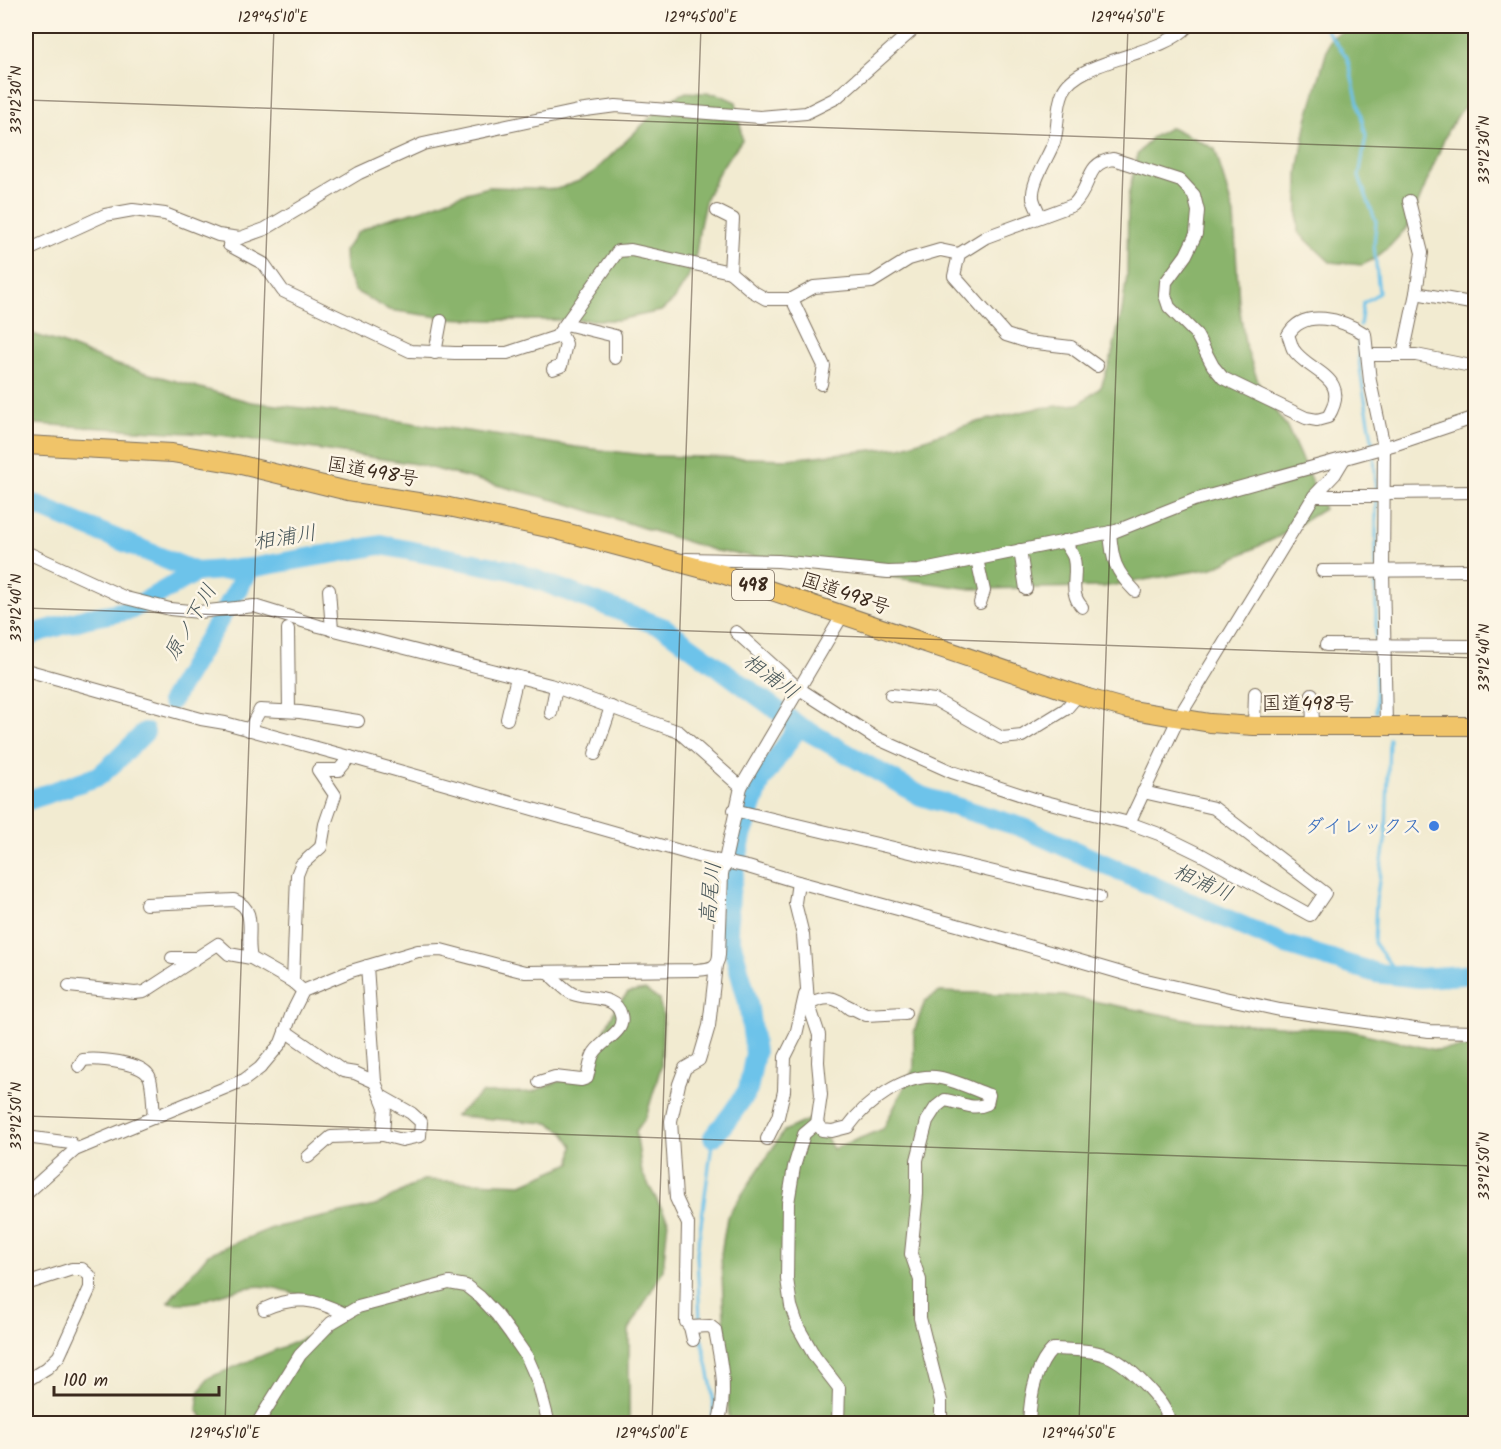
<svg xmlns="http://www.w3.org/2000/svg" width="1501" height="1449" viewBox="0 0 1501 1449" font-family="Kalam,'Klee One',sans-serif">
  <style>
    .forest { fill: #8ab46c; stroke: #626f45; stroke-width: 1.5 }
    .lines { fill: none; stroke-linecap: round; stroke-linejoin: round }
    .stream { stroke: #6dc3ea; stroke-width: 3 }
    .river { stroke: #6dc3ea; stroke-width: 20 }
    .minor-casing { stroke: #7b6e5d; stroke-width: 14 }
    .highway-casing { stroke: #7b6e5d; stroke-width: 20 }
    .minor { stroke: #fff; stroke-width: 12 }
    .highway { stroke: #f0c469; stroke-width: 18 }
    .ticks { fill: none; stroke: #3b2a1e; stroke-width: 1.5; stroke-opacity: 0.45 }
    .shop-dot { fill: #3f7fe0; stroke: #fcf5e5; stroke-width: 2 }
    .labels { text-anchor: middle; stroke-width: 5; stroke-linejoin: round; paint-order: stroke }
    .shield { fill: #fcf5e5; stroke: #75675a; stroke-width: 1.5 }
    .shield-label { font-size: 18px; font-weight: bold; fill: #3b2a1e }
    .street-label { font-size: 20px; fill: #3b2a1e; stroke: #fcf5e5 }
    .shop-label { font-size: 20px; fill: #366cbe; stroke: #fcf5e5; text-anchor: end }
    .water-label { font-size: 21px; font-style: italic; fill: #4a585b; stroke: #fcf5e5 }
    .neatline { fill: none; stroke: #3b2a1e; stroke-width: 2 }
    .ticks-label { font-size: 15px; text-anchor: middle; fill: #3b2a1e }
  </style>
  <rect width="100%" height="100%" fill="#fcf5e5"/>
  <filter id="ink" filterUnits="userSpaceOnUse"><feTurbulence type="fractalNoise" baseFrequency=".0167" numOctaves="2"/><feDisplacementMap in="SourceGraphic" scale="12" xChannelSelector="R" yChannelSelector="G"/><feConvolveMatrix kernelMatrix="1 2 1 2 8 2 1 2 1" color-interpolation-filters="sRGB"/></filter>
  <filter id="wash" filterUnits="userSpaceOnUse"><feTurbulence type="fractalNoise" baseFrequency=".008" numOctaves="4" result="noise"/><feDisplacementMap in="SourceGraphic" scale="24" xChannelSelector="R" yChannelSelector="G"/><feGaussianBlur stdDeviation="1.35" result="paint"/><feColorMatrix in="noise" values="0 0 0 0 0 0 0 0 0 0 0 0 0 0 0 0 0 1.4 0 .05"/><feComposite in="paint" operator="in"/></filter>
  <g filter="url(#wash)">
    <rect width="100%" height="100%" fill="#f2ebd1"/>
    <g class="forest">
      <path d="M 1475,26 L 1475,97 L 1463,108 L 1448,130 L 1409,225 L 1389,247 L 1374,259 L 1362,265 L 1330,262 L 1298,232 L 1298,173 L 1307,120 L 1330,40 C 1350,20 1385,31 1410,32 C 1432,33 1454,29 1475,26 Z"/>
      <path d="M 686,92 L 718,94 L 736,102 L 740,122 L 742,140 L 721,168 L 706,198 L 700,225 L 696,254 L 688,278 L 674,300 L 661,311 L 618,320 L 488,320 L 446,318 L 389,310 L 355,291 L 345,270 L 344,251 L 358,232 L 380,221 L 423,209 L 459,195 L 489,187 L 557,189 L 579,181 L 594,172 L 667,101 Z"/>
      <path d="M 1171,127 L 1215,149 L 1234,215 L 1239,304 L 1245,344 L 1262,393 L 1287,427 L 1324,509 L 1280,536 L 1213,568 L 1103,587 L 971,589 L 716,551 L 562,502 L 416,464 L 221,435 L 35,424 L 26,421 L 26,332 L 61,343 L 114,364 L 251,402 L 344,413 L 576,447 L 652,456 L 788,459 L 901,447 L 973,423 L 1039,408 L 1079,404 L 1101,387 L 1111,358 L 1122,311 L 1127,275 L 1128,197 L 1137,155 L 1151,138 Z"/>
      <path d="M 645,990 L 659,1000 L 663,1016 L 661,1067 L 646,1117 L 636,1131 L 642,1173 L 668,1220 L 663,1270 L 629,1330 L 629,1423 L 207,1423 L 197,1410 L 199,1393 L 208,1378 L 319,1332 L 328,1318 L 320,1302 C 299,1296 273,1283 251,1287 C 221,1291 199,1308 168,1302 L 208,1254 L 272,1228 L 375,1206 L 423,1180 L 522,1184 L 571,1163 L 573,1146 L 563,1131 L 548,1123 L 455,1116 L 482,1093 L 532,1092 L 585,1071 L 616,1007 L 628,993 Z"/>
      <path d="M 940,992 L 1067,996 L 1196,1021 L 1347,1030 L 1435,1050 L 1475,1047 L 1475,1423 L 729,1423 L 721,1254 L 727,1217 L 784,1131 L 814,1117 L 833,1149 L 883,1129 L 914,1068 L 914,1032 L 925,1001 Z"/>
    </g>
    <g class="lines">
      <g class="stream">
        <path d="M 1323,26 L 1347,57 L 1366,136 L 1359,177 L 1376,222 L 1374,245 L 1379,293 L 1363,303 L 1360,326"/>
        <path d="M 1359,335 C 1356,371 1369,411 1373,447"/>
        <path d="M 1374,454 L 1376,492"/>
        <path d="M 1376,499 L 1376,567"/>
        <path d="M 1376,574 L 1376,642"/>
        <path d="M 1376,649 L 1376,712"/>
        <path d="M 1389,739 L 1386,835 L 1376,901 L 1374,943 L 1399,976"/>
        <path d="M 700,1322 L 697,1253 L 713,1137"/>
        <path d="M 700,1328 C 702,1351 721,1405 710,1424"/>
      </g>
      <g class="river">
        <path d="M 26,501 L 196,572 L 250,568 L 381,545 L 511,570 L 665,628 L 799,726 L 921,796 L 1021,827 L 1283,944 L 1376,973 L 1420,978 L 1476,974"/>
        <path d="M 26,638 L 36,633 L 88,618 L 130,610 L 196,572"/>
        <path d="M 171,701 L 250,568"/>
        <path d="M 26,801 L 99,776 L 117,760 L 145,732"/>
        <path d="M 713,1137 L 731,1115 L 748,1090 L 755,1053 L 748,1002 L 728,930 L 730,892 L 742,836 L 761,781 L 799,726"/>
      </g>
    </g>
  </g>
  <g filter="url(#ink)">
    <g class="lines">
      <g class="minor-casing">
        <g id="minor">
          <path d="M 1409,201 L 1422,253 L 1416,293 L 1476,304"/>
          <path d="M 717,211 L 733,219 L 730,272"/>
          <path d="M 1040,216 C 1038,210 1034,204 1033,198 C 1031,182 1048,158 1054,142 C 1059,126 1056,108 1063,92 C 1078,58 1161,57 1188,26"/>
          <path d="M 229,245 L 264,264 L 283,291 L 410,351 L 455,353 L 507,353 L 556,337 L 618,251 L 631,250 L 730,272 L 752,291 L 766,299 L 792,299 L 814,287 L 872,282 L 909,259 L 940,250 L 959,254"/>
          <path d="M 26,251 L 105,215 L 133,210 L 165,214 L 218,235 L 240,238 L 265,229 L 359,173 L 423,144 L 578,111 L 616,106 L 760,117 L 806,113 L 836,98 L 917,26"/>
          <path d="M 792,299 L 824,366 L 821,384"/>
          <path d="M 566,324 L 615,336 L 615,358"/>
          <path d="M 435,353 L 441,321"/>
          <path d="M 1368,355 L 1403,355 L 1416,293"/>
          <path d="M 1403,355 L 1416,355 L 1476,367"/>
          <path d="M 1097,366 L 1071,347 L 1028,342 L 1006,335 L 954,276 L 959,254 L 986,237 L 1073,205 C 1093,186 1084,163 1113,159 L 1181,181 L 1194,195 L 1198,211 L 1196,234 L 1186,255 L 1166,282 L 1165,295 L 1169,307 L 1196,334 L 1213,366 L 1223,378 L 1306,418 L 1317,420 L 1328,417 C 1353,376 1308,373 1293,349 C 1291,345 1290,339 1288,335 C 1304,307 1343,320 1365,334 L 1370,381 L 1384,447 L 1383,571 L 1386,725"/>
          <path d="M 553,369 L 561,366 L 566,344 L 560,332"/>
          <path d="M 1384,493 L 1476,492"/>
          <path d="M 1314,496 L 1384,496"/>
          <path d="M 1110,532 C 1112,560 1115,571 1135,591"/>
          <path d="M 1064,541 C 1067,547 1073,553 1074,559 C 1078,577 1068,592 1082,607"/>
          <path d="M 1020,550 L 1026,589"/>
          <path d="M 26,552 L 126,598 L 170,609 L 199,612 L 254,606 L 319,626 L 550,685 L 679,732 L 741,787"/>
          <path d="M 686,559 L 778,561 L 888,572 L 919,571 L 1116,531 L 1194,500 L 1396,444 L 1476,417"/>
          <path d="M 977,559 L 984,591 L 980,603"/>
          <path d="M 1322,571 L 1476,570"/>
          <path d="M 329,590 L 332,630"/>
          <path d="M 288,629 L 289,711"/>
          <path d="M 736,632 L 798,688 L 874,737 L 952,772 L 1034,799 L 1129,823 L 1159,834 L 1200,854 L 1310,915 L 1325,893 L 1214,808 L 1143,792"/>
          <path d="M 1326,645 L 1476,646"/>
          <path d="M 26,670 L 201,719 L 225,723 L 350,757 L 701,857 L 748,867 L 798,882 L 957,925 L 1142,979 L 1229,999 L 1280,1010 L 1429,1031 L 1476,1032"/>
          <path d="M 1312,694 L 1313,727"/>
          <path d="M 891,695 L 935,700 L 1002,738 L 1022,736 L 1066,709 L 1078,695"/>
          <path d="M 551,713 L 556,687"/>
          <path d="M 507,719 L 517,677"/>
          <path d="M 1254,726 L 1255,693"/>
          <path d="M 249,730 L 260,710 L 300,712 L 358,721"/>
          <path d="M 595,754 L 611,707"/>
          <path d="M 734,810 L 1099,897"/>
          <path d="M 1129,823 L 1179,717 L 1314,496 L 1335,474 L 1344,459"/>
          <path d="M 798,882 L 795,903 L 803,935 L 808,1002 L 819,1035 L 818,1062 L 821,1095 L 817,1123 L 804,1134 L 794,1167 L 788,1203 L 787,1279 L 791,1306 L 798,1327 L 815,1357 L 839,1388 L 838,1424"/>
          <path d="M 146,904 L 234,900 C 259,910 245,935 251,958 L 293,982"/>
          <path d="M 172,958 L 194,958"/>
          <path d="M 69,986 L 135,993 L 144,992 L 218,944 L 229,954 L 251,958"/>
          <path d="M 303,991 L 293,982 L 297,875 L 301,865 L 321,847 L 325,824 L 335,795 L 318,770 L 339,770 L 350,757"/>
          <path d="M 808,1004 C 826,996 834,995 850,1009"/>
          <path d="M 846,1005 L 866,1015 L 905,1013"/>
          <path d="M 285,1031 L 343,1071 L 355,1073 L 375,1082 L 367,966"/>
          <path d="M 79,1066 L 83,1060 C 98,1058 141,1062 149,1076 C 153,1084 153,1108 154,1118"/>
          <path d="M 539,1082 L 555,1077 L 581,1080 L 587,1078 C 589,1071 590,1062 593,1055 C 600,1040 626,1034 621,1015 C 616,994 588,1000 573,994 C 564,990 555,979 547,972"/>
          <path d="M 381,1096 L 411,1113 L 421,1122 L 420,1136 L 402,1140 L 383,1135"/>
          <path d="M 817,1123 L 822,1130 L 832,1131 L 848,1127 C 865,1103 905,1074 935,1077 C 953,1079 972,1089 989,1095 L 987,1104 C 972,1111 960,1102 945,1100 L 936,1107 L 927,1121 L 917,1160 L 917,1194 L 911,1254 L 920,1280 L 920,1318 L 941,1401 L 941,1424"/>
          <path d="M 26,1137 L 71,1143 L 75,1150"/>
          <path d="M 767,1139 L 778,1117 L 784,1091 L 785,1057 L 796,1035 L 805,995"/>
          <path d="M 308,1157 L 331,1137 L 383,1135 L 385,1107 L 375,1082"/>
          <path d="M 26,1194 L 75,1150 L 244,1080 L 260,1068 L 281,1043 L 292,1013 L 303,991 L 351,971 L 418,951 L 441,950 L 525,972 L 697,970 C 708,969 718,969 719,955 L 722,874 L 741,787 L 842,616"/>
          <path d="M 26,1284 L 72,1269 L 82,1269 L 90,1276 L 90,1288 L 59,1356 L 47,1368 L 26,1381"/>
          <path d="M 264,1309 C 294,1295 316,1299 345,1314"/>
          <path d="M 690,1327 L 710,1326 L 715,1330 C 721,1364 728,1390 718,1424"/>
          <path d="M 693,1340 L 690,1327 L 686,1322 L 688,1224 L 676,1198 L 671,1121 L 679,1084 L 685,1068 L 699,1060 L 709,1026 L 716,965"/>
          <path d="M 257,1424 L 300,1355 L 331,1323 L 358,1307 L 449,1283 L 466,1286 L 480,1297 L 497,1315 L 511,1334 L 527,1357 L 538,1382 L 549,1424"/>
          <path d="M 1029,1424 C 1030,1399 1034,1367 1053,1349 C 1103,1351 1113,1351 1148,1388 C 1158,1399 1167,1409 1170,1424"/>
        </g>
      </g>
      <g class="highway-casing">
        <path id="highway" d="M 26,445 L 172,453 L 237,464 L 348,491 L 449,507 L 557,530 L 722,574 L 1088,698 L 1127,709 L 1210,723 L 1254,726 L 1476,726"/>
      </g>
      <use href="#minor" class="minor"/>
      <use href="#highway" class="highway"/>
    </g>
  </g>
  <path class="ticks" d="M 26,100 L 1476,150M 26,608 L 1476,658M 26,1116 L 1476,1166M 225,1424 L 274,26M 652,1424 L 701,26M 1079,1424 L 1128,26"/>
  <circle class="shop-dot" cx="1434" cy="826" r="6"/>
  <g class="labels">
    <rect class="shield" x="732" y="570" width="42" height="30" rx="4.5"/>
    <g class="shield-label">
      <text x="753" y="591">498</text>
    </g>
    <g class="street-label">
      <text transform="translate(373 471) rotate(10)" y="7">国道498号</text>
      <text transform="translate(846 593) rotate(19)" y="7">国道498号</text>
      <text x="1308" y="710">国道498号</text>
    </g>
    <g class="shop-label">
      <text x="1422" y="833">ダイレックス</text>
    </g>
    <g class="water-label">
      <text transform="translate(285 537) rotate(-9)" y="7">相浦川</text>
      <text transform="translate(190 622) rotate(-60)" y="7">原ノ下川</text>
      <text transform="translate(771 676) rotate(36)" y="7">相浦川</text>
      <text transform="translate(1203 882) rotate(24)" y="7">相浦川</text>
      <text transform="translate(710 893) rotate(-84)" y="7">高尾川</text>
    </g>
  </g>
  <rect width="1501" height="1449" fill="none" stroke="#fcf5e5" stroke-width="66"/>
  <path d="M54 1386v9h165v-9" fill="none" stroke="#3b2a1e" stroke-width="3"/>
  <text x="63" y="1386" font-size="18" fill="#3b2a1e" stroke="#fcf5e5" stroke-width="4.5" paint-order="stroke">100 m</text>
  <rect x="33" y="33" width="1435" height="1383" class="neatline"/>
  <g class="ticks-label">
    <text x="273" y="22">129°45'10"E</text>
    <text x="701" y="22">129°45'00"E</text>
    <text x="1128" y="22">129°44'50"E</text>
    <text transform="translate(16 100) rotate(-90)" y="5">33°12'30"N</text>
    <text transform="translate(1484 150) rotate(-90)" y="5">33°12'30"N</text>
    <text transform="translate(16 608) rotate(-90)" y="5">33°12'40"N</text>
    <text transform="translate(1484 658) rotate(-90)" y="5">33°12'40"N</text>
    <text transform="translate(16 1116) rotate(-90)" y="5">33°12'50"N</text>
    <text transform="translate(1484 1166) rotate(-90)" y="5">33°12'50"N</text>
    <text x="225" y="1438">129°45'10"E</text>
    <text x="652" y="1438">129°45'00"E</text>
    <text x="1079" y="1438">129°44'50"E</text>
  </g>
</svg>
